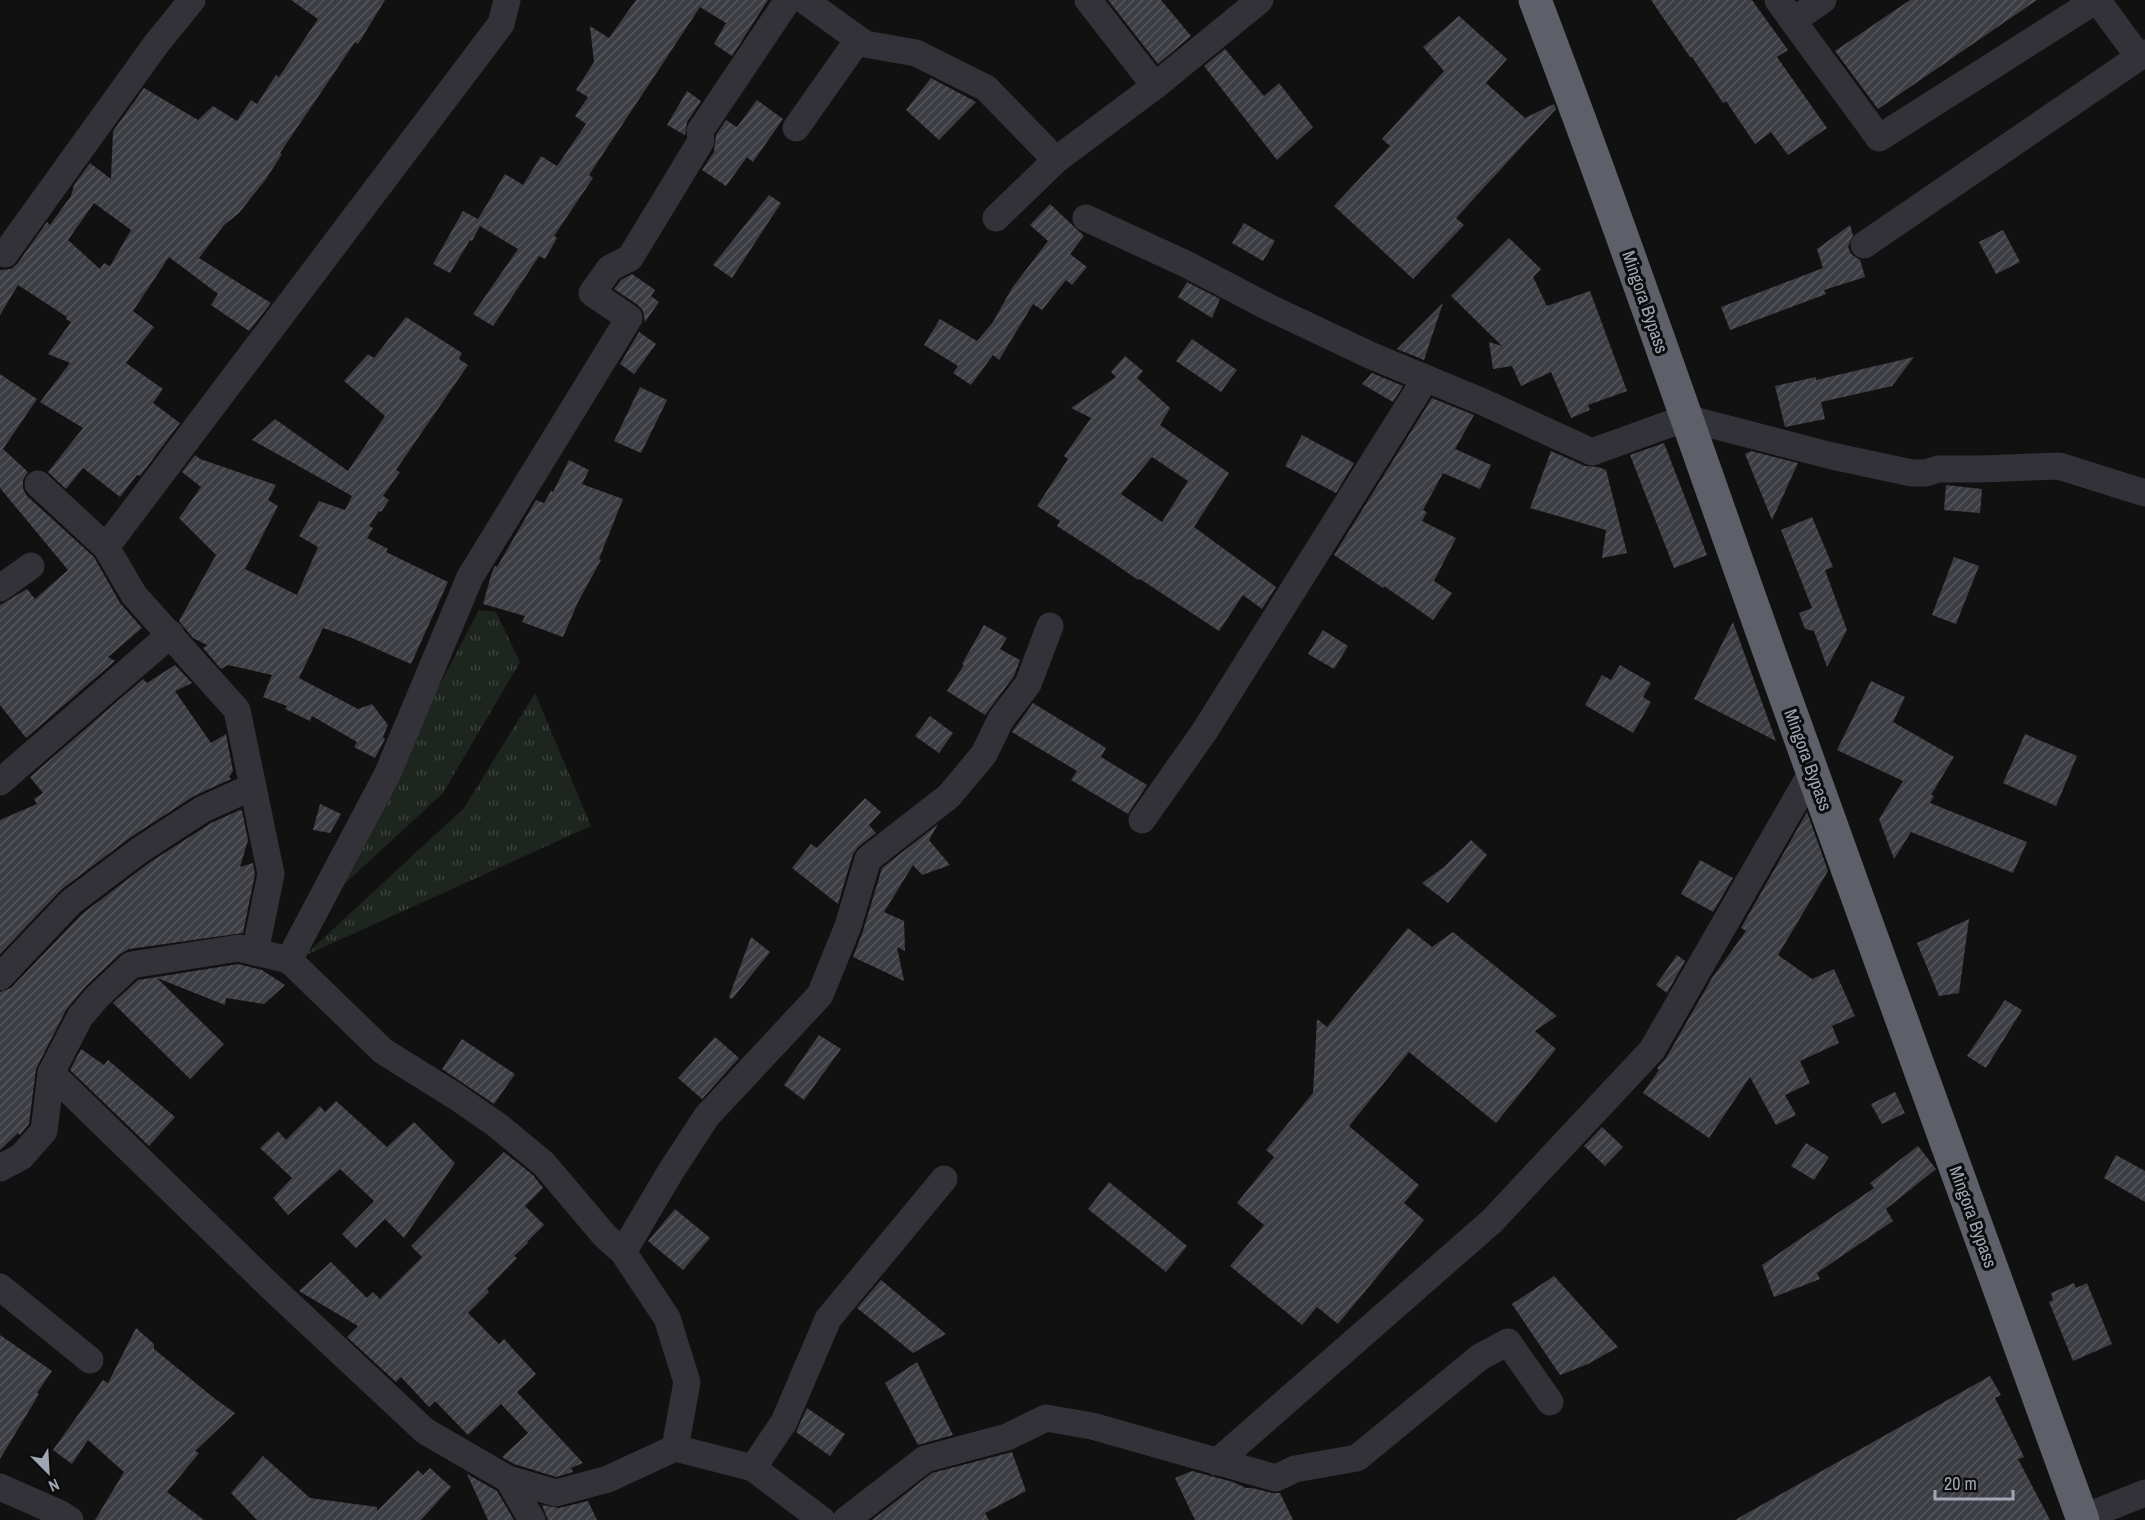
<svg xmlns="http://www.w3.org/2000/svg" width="2145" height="1520" viewBox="0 0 2145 1520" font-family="'Archivo Narrow',sans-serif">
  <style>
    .grass { fill: url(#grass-tufts) }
    .building { fill: url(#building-hatch); fill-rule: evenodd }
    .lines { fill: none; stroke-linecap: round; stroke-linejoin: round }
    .minor { stroke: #323238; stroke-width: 27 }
    .highway { stroke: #5e6069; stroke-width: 33 }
    .labels { text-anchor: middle; stroke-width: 6; stroke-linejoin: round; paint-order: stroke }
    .street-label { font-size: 18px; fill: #a1a6b4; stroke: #0c0c0d }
  </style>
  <defs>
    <pattern id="grass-tufts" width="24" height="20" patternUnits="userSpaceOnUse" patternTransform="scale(1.5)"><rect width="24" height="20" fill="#1d251e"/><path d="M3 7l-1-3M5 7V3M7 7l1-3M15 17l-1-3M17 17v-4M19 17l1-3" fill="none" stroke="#3b423c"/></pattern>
    <pattern id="building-hatch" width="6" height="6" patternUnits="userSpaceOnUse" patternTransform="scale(1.5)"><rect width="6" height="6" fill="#3d3e43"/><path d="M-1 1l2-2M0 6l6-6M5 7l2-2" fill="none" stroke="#56575c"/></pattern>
  </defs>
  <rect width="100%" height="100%" fill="#111112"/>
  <g class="grass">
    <path d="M 479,610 L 496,612 L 520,662 L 443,793 L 326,901 Z"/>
    <path d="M 535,693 L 591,826 L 304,956 L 464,808 Z"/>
  </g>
  <g class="building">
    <path d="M 291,0 L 385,0 L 358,44 L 355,42 L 280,153 L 282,154 L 266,179 L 239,213 L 224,225 L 199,258 L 271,303 L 249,331 L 211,305 L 218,294 L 169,257 L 133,311 L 154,327 L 126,363 L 163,389 L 153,403 L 180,423 L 140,476 L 137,475 L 120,497 L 83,468 L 66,489 L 48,472 L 83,428 L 40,402 L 70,363 L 48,354 L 71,322 L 66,319 L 67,317 L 18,285 L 0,315 L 0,270 L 11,269 L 17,264 L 47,222 L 50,225 L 71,196 L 74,185 L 90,163 L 111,179 L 113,131 L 144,88 L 198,120 L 213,106 L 237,121 L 251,100 L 257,104 L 276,75 L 279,77 L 318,19 ZM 94,203 L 131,230 L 110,266 L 104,263 L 100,269 L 68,240 Z"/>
    <path d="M 636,0 L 768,0 L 732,56 L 714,44 L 726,23 L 700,7 L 589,175 L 593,178 L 554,236 L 557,238 L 545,259 L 539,256 L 493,326 L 473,314 L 518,249 L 480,226 L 472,241 L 470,240 L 450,273 L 433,264 L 463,211 L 478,219 L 505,174 L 523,185 L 541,156 L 557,166 L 586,124 L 575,116 L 588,97 L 576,90 L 594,62 L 590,26 L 609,38 Z"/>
    <path d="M 1108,0 L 1161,0 L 1191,36 L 1158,64 Z"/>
    <path d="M 1651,0 L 1752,0 L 1788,50 L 1777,57 L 1827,128 L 1788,155 L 1771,132 L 1755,144 L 1726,101 L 1723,103 L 1692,57 L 1690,57 Z"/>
    <path d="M 1910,0 L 2037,0 L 1878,109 L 1835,51 Z"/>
    <path d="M 1459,16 L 1507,59 L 1486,83 L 1525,118 L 1554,104 L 1556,109 L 1456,218 L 1464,225 L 1413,279 L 1334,206 L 1390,146 L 1382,139 L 1444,71 L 1423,47 Z"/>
    <path d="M 1225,49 L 1264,96 L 1279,83 L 1313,127 L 1277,160 L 1204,66 Z"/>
    <path d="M 931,78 L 976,102 L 939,140 L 906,110 Z"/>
    <path d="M 687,91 L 701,101 L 687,122 L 685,135 L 667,125 Z"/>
    <path d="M 757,100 L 783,119 L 753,162 L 747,157 L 726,186 L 702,170 L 714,152 L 716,135 L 726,120 L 737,127 Z"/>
    <path d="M 769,195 L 781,203 L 732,278 L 713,265 Z"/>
    <path d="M 1050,204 L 1084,236 L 1070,254 L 1087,267 L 1072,285 L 1066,280 L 1042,310 L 1033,304 L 999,360 L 993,355 L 971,385 L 953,373 L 958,366 L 924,345 L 940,319 L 977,341 L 993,322 L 1012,288 L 1048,241 L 1030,225 Z"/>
    <path d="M 1244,223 L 1275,241 L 1263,261 L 1232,243 Z"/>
    <path d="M 1850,225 L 1853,235 L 1848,247 L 1851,254 L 1860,260 L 1865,277 L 1824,290 L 1826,294 L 1730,330 L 1721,307 L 1823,268 L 1817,249 Z"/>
    <path d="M 2003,230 L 2020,262 L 1996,274 L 1979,242 Z"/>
    <path d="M 1509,238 L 1541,269 L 1533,277 L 1547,306 L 1590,291 L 1627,391 L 1588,405 L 1590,410 L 1571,418 L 1551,372 L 1521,386 L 1512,366 L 1493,369 L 1489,342 L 1502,346 L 1451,296 Z"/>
    <path d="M 632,274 L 655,290 L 651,296 L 659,302 L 645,322 L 643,311 L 638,305 L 614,289 L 621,280 Z"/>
    <path d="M 1187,282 L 1220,299 L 1212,318 L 1178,297 Z"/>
    <path d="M 1443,303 L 1424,360 L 1397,349 Z"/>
    <path d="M 406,317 L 462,353 L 459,359 L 468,365 L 396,470 L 400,472 L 383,496 L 389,500 L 381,512 L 379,511 L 369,526 L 373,528 L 367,538 L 388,549 L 386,552 L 448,582 L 411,664 L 352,638 L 323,628 L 299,678 L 358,709 L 372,704 L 388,725 L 383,737 L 385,739 L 375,758 L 354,747 L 357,742 L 312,716 L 310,721 L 285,709 L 287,706 L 263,697 L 272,675 L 228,665 L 221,669 L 203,648 L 207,645 L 193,638 L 179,621 L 216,555 L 179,518 L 201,487 L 182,472 L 195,455 L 200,459 L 276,485 L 268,500 L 278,506 L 245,569 L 297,595 L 318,547 L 299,536 L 319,501 L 345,510 L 352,496 L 252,440 L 275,419 L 348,471 L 385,416 L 344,381 L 368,354 L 374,358 Z"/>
    <path d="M 639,332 L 656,344 L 634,374 L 620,364 Z"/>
    <path d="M 1192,339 L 1237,370 L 1221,392 L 1176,361 Z"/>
    <path d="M 1125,356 L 1143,371 L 1137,378 L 1170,408 L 1160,425 L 1229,473 L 1194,527 L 1276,587 L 1262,609 L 1243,595 L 1219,631 L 1140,579 L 1138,580 L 1105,557 L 1057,526 L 1060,521 L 1037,506 L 1068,459 L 1064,456 L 1091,418 L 1071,408 L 1116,377 L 1111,372 ZM 1152,457 L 1188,481 L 1162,522 L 1121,494 Z"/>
    <path d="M 1914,357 L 1892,386 L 1821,402 L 1825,419 L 1785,427 L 1775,386 L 1816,377 L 1816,380 Z"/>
    <path d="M 1372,373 L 1403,386 L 1393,402 L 1362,384 Z"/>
    <path d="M 0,374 L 37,399 L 3,449 L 28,472 L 23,480 L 23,489 L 27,496 L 94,557 L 120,603 L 142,628 L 108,657 L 115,661 L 26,738 L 0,705 L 0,605 L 27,589 L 35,599 L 68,570 L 0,488 Z"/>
    <path d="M 640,387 L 667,400 L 641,453 L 614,441 Z"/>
    <path d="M 1432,398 L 1474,415 L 1455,449 L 1491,465 L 1480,489 L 1443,473 L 1423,510 L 1427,512 L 1422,521 L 1456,538 L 1434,581 L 1452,593 L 1433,620 L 1384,586 L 1383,588 L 1334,555 Z"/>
    <path d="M 1302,435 L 1354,463 L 1336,493 L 1285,466 Z"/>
    <path d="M 1664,443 L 1707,555 L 1674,568 L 1630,455 Z"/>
    <path d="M 1551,451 L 1585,466 L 1598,467 L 1606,470 L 1627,553 L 1602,558 L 1606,530 L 1530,508 Z"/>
    <path d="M 1751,451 L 1798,463 L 1772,520 L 1745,454 Z"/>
    <path d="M 569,460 L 589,470 L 582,484 L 623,499 L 599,559 L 601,560 L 578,602 L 563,637 L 522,622 L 525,616 L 483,604 L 492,572 L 495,566 L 497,567 L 536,500 L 544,503 L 551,491 L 553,492 Z"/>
    <path d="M 1946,485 L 1982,489 L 1980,513 L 1944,510 Z"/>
    <path d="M 1812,517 L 1833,567 L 1825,570 L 1847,630 L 1827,667 L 1814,631 L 1805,629 L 1799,613 L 1812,608 L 1781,530 Z"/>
    <path d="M 1954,557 L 1979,566 L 1956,624 L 1932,615 Z"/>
    <path d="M 1733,622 L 1776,741 L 1694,699 Z"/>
    <path d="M 984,625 L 1007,638 L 1000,649 L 1020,660 L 1014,676 L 985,715 L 947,691 L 964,665 L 962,664 Z"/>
    <path d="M 1323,630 L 1348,646 L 1334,669 L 1308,654 Z"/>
    <path d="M 175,665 L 192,683 L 175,691 L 211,743 L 226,734 L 233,771 L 229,777 L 231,779 L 194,796 L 131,837 L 62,889 L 0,954 L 0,820 L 37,804 L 34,799 L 43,793 L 30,777 L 143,679 L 147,683 Z"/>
    <path d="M 1620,665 L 1651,683 L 1643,697 L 1651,702 L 1633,733 L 1585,705 L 1602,675 L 1611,680 Z"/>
    <path d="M 1871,681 L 1905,697 L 1893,722 L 1954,757 L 1931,795 L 1934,796 L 1930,803 L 2027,842 L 2013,873 L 1911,832 L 1894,859 L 1879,819 L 1903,781 L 1837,750 Z"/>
    <path d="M 1033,703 L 1106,748 L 1101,757 L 1147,785 L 1128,814 L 1071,780 L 1077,771 L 1012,732 Z"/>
    <path d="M 930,716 L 953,733 L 939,753 L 915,736 Z"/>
    <path d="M 2025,734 L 2077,756 L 2056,806 L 2003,783 Z"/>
    <path d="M 865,798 L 881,812 L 869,825 L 876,833 L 858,847 L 853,854 L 838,904 L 792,868 L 811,844 L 817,848 Z"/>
    <path d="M 320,804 L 341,814 L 330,833 L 313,830 Z"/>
    <path d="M 240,810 L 242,811 L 248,840 L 240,867 L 253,863 L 255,874 L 243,933 L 129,949 L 120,954 L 86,986 L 66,1010 L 36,1069 L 29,1124 L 20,1135 L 18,1133 L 0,1150 L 0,992 L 11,988 L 82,914 L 149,863 L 211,823 Z"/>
    <path d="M 1807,812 L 1828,871 L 1778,955 L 1812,979 L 1834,969 L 1855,1016 L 1832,1026 L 1839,1043 L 1800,1061 L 1810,1083 L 1785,1095 L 1796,1115 L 1776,1125 L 1750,1077 L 1709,1138 L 1643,1093 L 1659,1070 L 1657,1068 L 1666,1058 L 1712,978 L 1746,931 L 1741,928 Z"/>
    <path d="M 938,824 L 929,840 L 950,865 L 922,875 L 913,865 L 884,912 L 904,921 L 905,951 L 897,947 L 904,981 L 853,957 L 863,931 L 882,868 Z"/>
    <path d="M 1471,840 L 1487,855 L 1448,903 L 1422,883 L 1444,867 Z"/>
    <path d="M 1700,860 L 1733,878 L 1713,912 L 1681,894 Z"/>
    <path d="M 1969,919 L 1959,993 L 1939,996 L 1917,943 Z"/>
    <path d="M 1408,928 L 1432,947 L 1453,932 L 1557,1016 L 1535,1031 L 1556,1049 L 1496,1123 L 1409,1052 L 1349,1126 L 1419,1185 L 1404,1203 L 1424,1220 L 1338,1324 L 1317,1307 L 1302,1325 L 1230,1266 L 1264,1225 L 1237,1203 L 1274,1157 L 1266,1150 L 1313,1093 L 1317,1019 L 1327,1027 Z"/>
    <path d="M 751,937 L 770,952 L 732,999 L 729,997 Z"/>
    <path d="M 1677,955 L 1685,961 L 1667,993 L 1656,985 Z"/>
    <path d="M 238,964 L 262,970 L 285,985 L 264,1004 L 226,998 L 225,1005 L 157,978 L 224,1044 L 190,1079 L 113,1003 L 138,980 Z"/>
    <path d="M 2005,1000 L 2022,1010 L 1986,1068 L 1967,1056 Z"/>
    <path d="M 819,1035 L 841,1049 L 804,1100 L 784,1085 Z"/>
    <path d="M 715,1037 L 739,1058 L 702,1099 L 678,1078 Z"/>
    <path d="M 462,1039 L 515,1074 L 494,1104 L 442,1069 Z"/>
    <path d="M 81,1049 L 104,1065 L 108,1060 L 175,1117 L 149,1146 L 70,1070 Z"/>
    <path d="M 1895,1092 L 1905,1113 L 1882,1124 L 1871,1104 Z"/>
    <path d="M 336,1101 L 387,1147 L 414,1122 L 455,1163 L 404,1238 L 385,1219 L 356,1248 L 342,1234 L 374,1201 L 340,1169 L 288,1215 L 273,1198 L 292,1178 L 260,1148 L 278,1131 L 286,1140 L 320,1106 L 325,1112 Z"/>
    <path d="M 1602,1127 L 1623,1147 L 1605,1166 L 1584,1146 Z"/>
    <path d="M 1806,1143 L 1829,1157 L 1814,1180 L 1791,1166 Z"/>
    <path d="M 1918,1146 L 1936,1169 L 1886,1209 L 1893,1221 L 1817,1273 L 1820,1279 L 1774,1297 L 1762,1265 L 1874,1188 L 1870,1183 Z"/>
    <path d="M 504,1152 L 533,1175 L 543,1188 L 525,1206 L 544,1225 L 527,1242 L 528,1243 L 514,1256 L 517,1258 L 487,1289 L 489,1292 L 468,1313 L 499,1344 L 504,1339 L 536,1374 L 517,1392 L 583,1463 L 571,1468 L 573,1472 L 556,1477 L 514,1464 L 502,1457 L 528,1433 L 501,1404 L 468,1435 L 435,1401 L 429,1407 L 401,1377 L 396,1382 L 347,1337 L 358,1326 L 299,1291 L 331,1262 L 367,1298 L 373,1292 L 380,1299 L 422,1257 L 411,1246 Z"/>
    <path d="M 2116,1155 L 2145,1171 L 2145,1202 L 2104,1178 Z"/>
    <path d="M 1109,1182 L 1187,1246 L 1166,1272 L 1088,1209 Z"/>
    <path d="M 675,1209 L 710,1238 L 683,1270 L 648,1241 Z"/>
    <path d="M 1554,1276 L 1618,1347 L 1588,1364 L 1560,1375 L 1512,1304 Z"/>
    <path d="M 881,1280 L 946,1334 L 913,1353 L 857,1308 Z"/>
    <path d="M 2074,1283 L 2076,1288 L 2087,1283 L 2112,1344 L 2073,1361 L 2049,1302 L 2053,1300 L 2051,1293 Z"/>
    <path d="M 136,1328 L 154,1344 L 154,1349 L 214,1398 L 235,1413 L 195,1451 L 199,1453 L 167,1492 L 204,1520 L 95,1520 L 124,1472 L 88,1440 L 72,1464 L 53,1450 L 103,1380 L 108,1383 Z"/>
    <path d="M 0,1335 L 52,1371 L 37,1393 L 39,1394 L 0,1459 Z"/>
    <path d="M 917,1362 L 953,1435 L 918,1445 L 885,1383 Z"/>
    <path d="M 1990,1376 L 2001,1395 L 1995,1398 L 2024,1457 L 2018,1459 L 2050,1520 L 1735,1520 Z"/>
    <path d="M 807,1408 L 845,1434 L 830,1456 L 796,1432 Z"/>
    <path d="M 1012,1452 L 1026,1491 L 985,1513 L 989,1520 L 872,1520 L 932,1473 Z"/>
    <path d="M 263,1456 L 310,1498 L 377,1507 L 377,1511 L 418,1470 L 423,1475 L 430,1468 L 451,1487 L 421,1520 L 257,1520 L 231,1493 Z"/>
    <path d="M 1192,1471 L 1233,1482 L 1246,1488 L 1252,1488 L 1272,1493 L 1280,1493 L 1293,1520 L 1195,1520 L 1175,1478 Z"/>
    <path d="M 467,1474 L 497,1491 L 514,1520 L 488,1520 Z"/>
    <path d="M 588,1501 L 597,1520 L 548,1520 L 542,1505 L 559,1508 Z"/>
  </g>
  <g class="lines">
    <g class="minor">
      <path d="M 804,0 L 865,44 L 916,53 L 986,88 L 1056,160 L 996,218"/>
      <path d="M 1088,0 L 1155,86"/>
      <path d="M 1778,0 L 1793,21 L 1823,0"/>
      <path d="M 2097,0 L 2139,57"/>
      <path d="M 1793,21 L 1879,138 L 2096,0"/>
      <path d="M 796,128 L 858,40"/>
      <path d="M 1056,160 L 1155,86 L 1260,0"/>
      <path d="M 1086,218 L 1186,264 L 1268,307 L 1372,356 L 1483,402 L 1592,452 L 1686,418 L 1832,456 L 1912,473 L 1926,473 L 1938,469 L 1981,469 L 2059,466 L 2145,493"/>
      <path d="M 1864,245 L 2145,53"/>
      <path d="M 5,254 L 157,43 L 192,0"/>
      <path d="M 38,484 L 106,547 L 134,595 L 237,710 L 271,874 L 255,952"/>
      <path d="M 106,547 L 501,24 L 507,0"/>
      <path d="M 0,588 L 31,566"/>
      <path d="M 0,782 L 171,634"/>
      <path d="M 1142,820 L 1204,732 L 1426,378"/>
      <path d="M 289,960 L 387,775 L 470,577 L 629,318 L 592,293 L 610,268 L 630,258 L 701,141 L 700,131 L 788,0"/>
      <path d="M 0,977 L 71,902 L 140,850 L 203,809 L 252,787"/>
      <path d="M 51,1073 L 271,1287 L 425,1431 L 508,1479 L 556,1493 L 608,1479 L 675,1448 L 753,1468 L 822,1520"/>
      <path d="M 0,1168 L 21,1157 L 44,1131 L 51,1073 L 80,1017 L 97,997 L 131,965 L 239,948 L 289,960 L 383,1051 L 455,1096 L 497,1125 L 544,1164 L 605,1236 L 623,1252 L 667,1318 L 687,1382 L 675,1448"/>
      <path d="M 623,1252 L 671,1171 L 707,1116 L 820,995 L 848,926 L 868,859 L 949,796 L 984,754 L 1001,719 L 1028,684 L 1050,626"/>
      <path d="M 0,1287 L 90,1360"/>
      <path d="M 1217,1462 L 1492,1221 L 1652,1050 L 1812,772"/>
      <path d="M 753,1468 L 784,1422 L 828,1319 L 944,1179"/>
      <path d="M 508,1479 L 532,1520"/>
      <path d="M 0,1487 L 59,1513 L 70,1520"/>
      <path d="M 2082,1518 L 2145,1493"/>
      <path d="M 846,1520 L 925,1459 L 1007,1437 L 1046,1418 L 1092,1426 L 1276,1478 L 1295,1469 L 1357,1458 L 1480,1357 L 1508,1342 L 1550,1402"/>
    </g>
    <path class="highway" d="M 1535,0 C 1618,218 1693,438 1771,657 C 1874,945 1979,1232 2083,1520"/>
  </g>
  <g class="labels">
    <g class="street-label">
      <text transform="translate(1645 302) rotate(71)" y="6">Mingora Bypass</text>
      <text transform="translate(1808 760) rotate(70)" y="6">Mingora Bypass</text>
      <text transform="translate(1973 1217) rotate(70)" y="6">Mingora Bypass</text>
    </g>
  </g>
  <g transform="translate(48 1472) rotate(156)" stroke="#0c0c0d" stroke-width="4.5" paint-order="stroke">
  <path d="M0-4.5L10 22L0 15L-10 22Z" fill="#a1a6b4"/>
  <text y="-9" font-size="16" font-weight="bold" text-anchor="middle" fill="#a1a6b4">N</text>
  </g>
  <path d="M1935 1490v9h78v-9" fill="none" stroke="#a1a6b4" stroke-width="3"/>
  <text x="1944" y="1490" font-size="18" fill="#a1a6b4" stroke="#0c0c0d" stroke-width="4.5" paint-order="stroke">20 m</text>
</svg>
